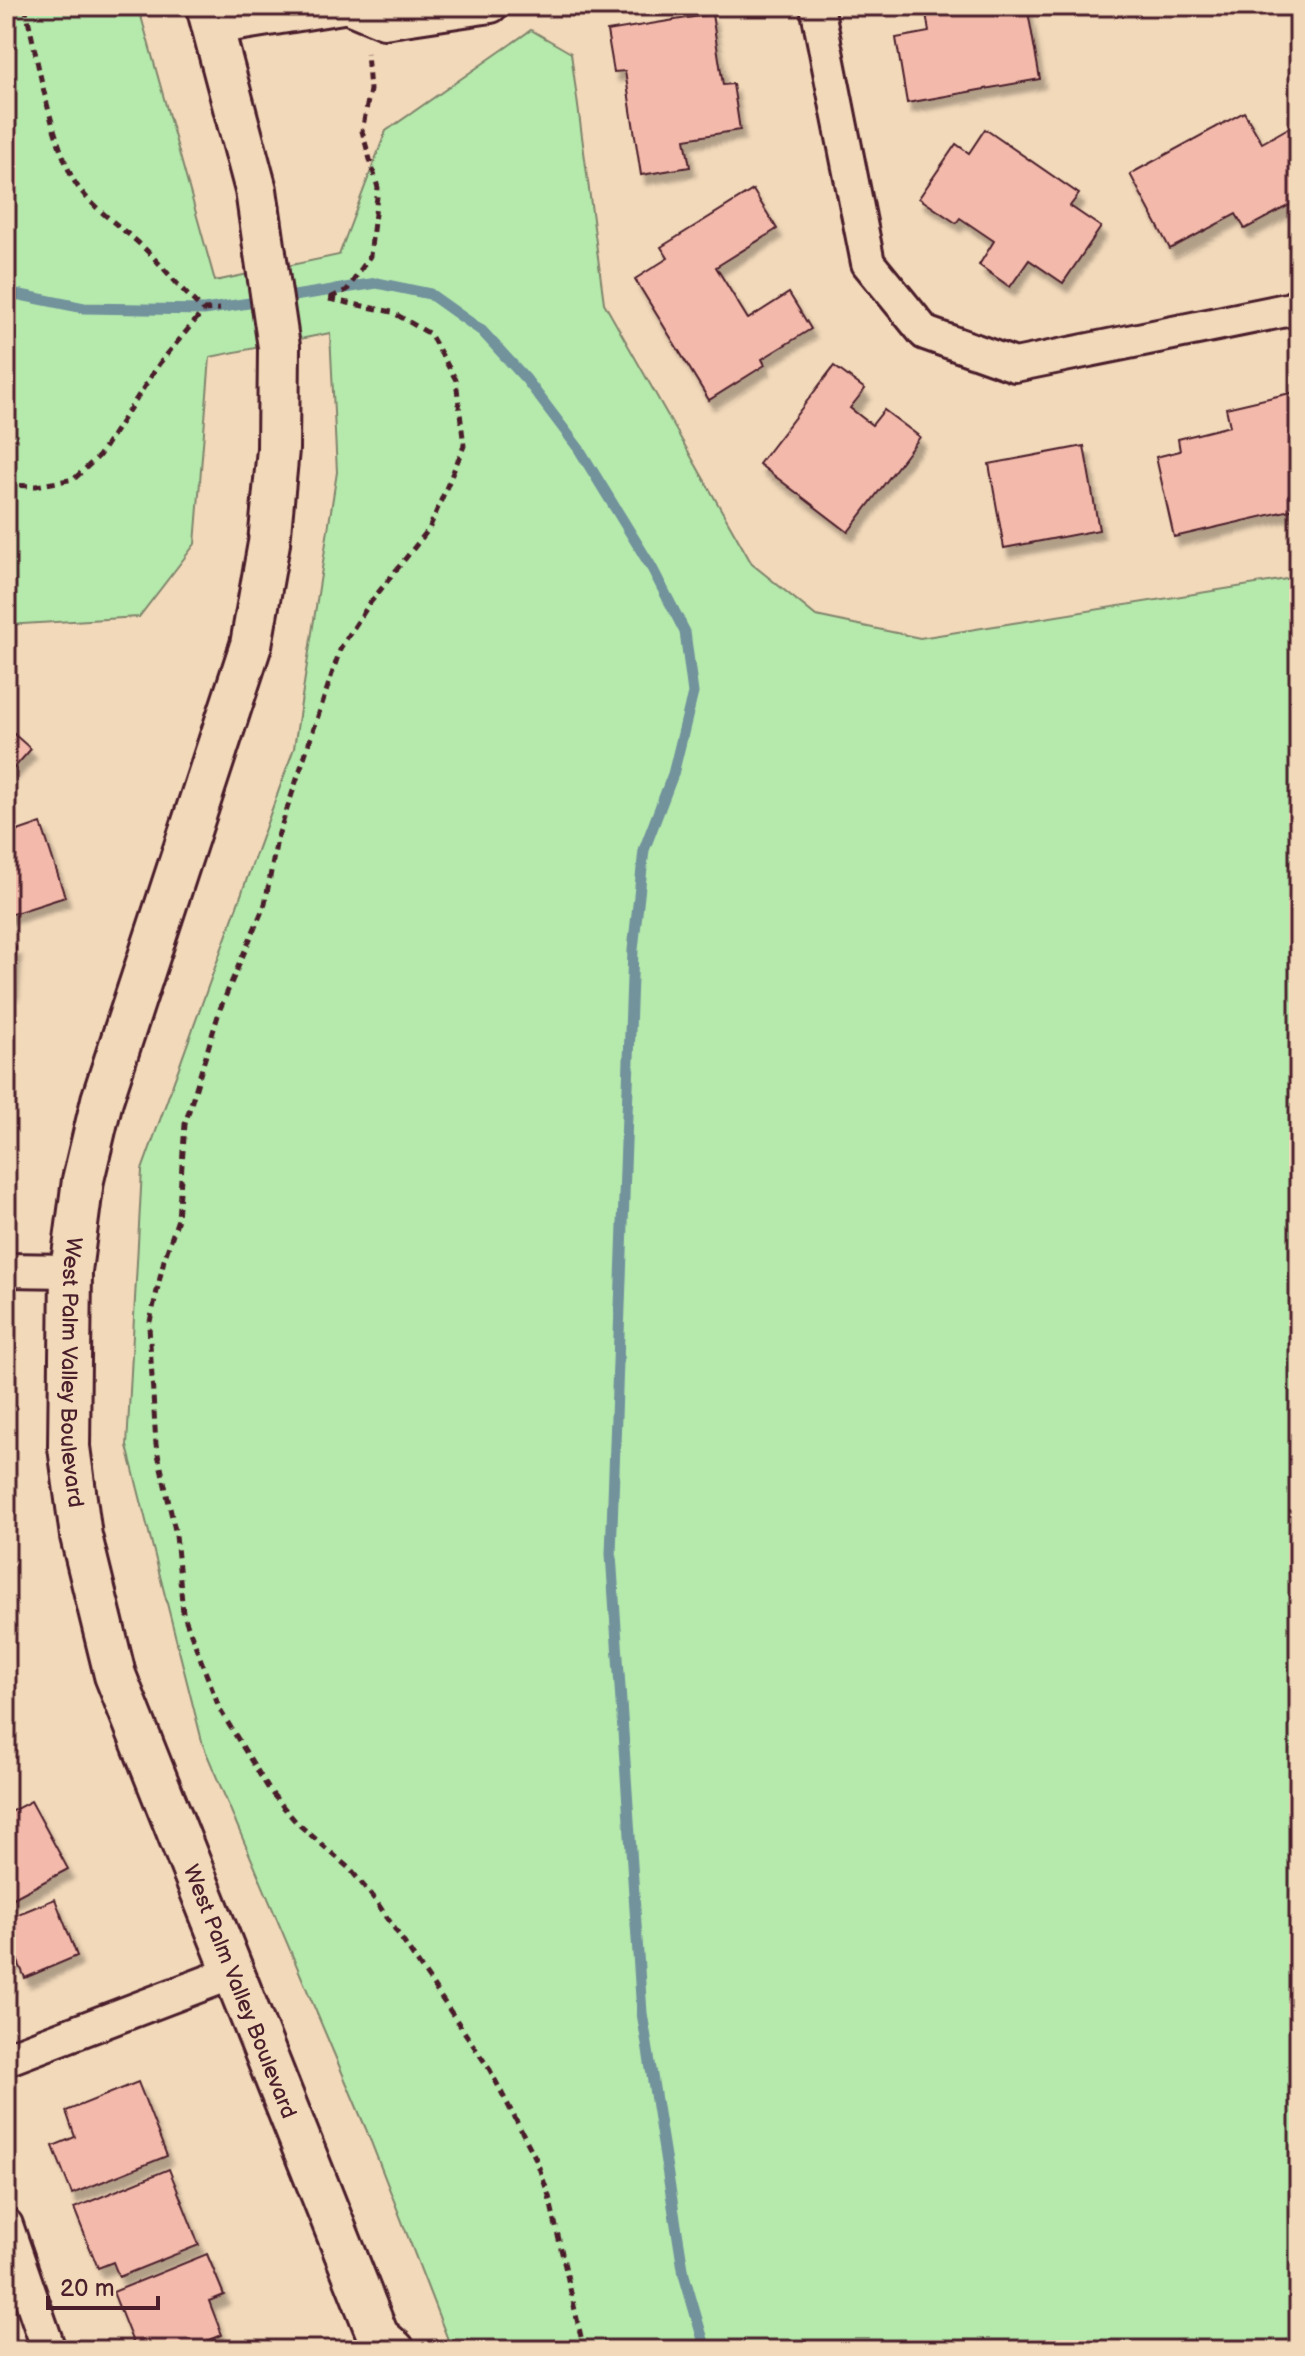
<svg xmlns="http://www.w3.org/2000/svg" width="1305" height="2356" viewBox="0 0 1305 2356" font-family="'Balsamiq Sans',sans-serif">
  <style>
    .green { fill: #b5eaac; stroke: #80846c; stroke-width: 2 }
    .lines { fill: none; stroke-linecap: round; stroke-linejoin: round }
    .stream { stroke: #72929c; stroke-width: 11 }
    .building { fill: #f3baab; stroke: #4a1f2b; stroke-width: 2; filter: url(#shadow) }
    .minor-casing { stroke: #4a1f2b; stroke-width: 38 }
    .tertiary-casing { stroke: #4a1f2b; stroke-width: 46 }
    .path { stroke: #4a1f2b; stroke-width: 5; stroke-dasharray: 8 6; stroke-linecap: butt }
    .minor { stroke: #f2d9ba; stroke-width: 32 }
    .tertiary { stroke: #f2d9ba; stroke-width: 40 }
    .tertiary-bridge-casing { stroke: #4a1f2b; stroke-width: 46; stroke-linecap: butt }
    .tertiary-bridge { stroke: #f2d9ba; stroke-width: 40 }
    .labels { text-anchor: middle; stroke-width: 8; stroke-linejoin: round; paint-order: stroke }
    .street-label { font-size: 22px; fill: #4a1f2b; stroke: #f2d9ba }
  </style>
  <defs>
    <filter id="shadow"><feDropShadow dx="5" dy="9" stdDeviation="2" flood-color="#0004"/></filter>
  </defs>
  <rect width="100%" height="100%" fill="#f2d9ba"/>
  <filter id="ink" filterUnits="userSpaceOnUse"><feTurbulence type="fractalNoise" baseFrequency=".0125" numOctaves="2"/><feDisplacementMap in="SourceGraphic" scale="16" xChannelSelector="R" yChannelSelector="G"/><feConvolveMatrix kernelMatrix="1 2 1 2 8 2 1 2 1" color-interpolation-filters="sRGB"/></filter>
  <g filter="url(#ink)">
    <path class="green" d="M 6,6 L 136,6 L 139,9 L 215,281 L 339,255 L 386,131 L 531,30 L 571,53 L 604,303 L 752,564 L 816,616 L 920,638 L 1299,577 L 1299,2350 L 452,2350 L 366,2129 L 203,1745 L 127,1446 L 142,1170 L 294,748 L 337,472 L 330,333 L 210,357 L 195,544 L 139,617 L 6,625 Z"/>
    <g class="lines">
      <path class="stream" d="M 6,292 L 84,308 L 204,310 L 377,283 L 430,294 L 482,331 L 526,379 L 579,449 L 652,568 L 685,632 L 693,693 L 673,774 L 644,850 L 633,950 L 611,1554 L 642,2013 L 684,2275 L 706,2350"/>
    </g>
    <g class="building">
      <path d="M 925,6 L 1027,6 L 1040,79 L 907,103 L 896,38 L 929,32 Z"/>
      <path d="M 712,14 L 723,85 L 733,84 L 740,130 L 685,139 L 690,167 L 641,175 L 625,71 L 614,72 L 607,31 Z"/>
      <path d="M 1244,112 L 1262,143 L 1299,122 L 1299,200 L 1245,229 L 1236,214 L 1170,249 L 1130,174 Z"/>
      <path d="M 985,129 L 1079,194 L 1070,206 L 1101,227 L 1063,283 L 1029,260 L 1010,287 L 979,265 L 994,241 L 960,218 L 956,223 L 919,198 L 956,144 L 969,153 Z"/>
      <path d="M 753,190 L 777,229 L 716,267 L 748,319 L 789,293 L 811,329 L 762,359 L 765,365 L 709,400 L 635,279 L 668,258 L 661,247 Z"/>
      <path d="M 834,366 L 865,389 L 850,408 L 872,425 L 884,410 L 920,437 L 848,532 L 759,464 Z"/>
      <path d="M 1299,391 L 1299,439 L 1292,441 L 1299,472 L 1299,508 L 1174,537 L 1156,457 L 1180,451 L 1178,439 L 1230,426 L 1226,408 Z"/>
      <path d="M 1084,446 L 1099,530 L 1004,548 L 989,464 Z"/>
      <path d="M 6,727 L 31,749 L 6,777 Z"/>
      <path d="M 41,823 L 65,897 L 6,916 L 6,835 Z"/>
      <path d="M 6,947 L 16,947 L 13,990 L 6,989 Z"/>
      <path d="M 31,1801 L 68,1869 L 6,1902 L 6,1814 Z"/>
      <path d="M 55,1899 L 77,1956 L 25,1978 L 17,1959 L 6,1963 L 6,1919 Z"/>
      <path d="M 138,2082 L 167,2156 L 72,2194 L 53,2146 L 75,2137 L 66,2111 Z"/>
      <path d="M 169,2169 L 199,2245 L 119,2277 L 113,2262 L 98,2268 L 74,2208 Z"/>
      <path d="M 207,2254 L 224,2295 L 209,2301 L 222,2335 L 185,2350 L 136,2350 L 113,2292 Z"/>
    </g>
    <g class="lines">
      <g class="minor-casing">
        <g id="minor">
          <path d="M 817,6 L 868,263 L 925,333 L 1015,365 L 1291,309 L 1299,304"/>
          <path d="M 348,7 L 384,22 L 491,6"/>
          <path d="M 213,28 L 349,6"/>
          <path d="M 6,1270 L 71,1271"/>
          <path d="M 6,2059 L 232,1973"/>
          <path d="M 6,2225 L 49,2350"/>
        </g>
      </g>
      <g class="tertiary-casing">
        <g id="tertiary">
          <path d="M 207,6 L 256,190 L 265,253"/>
          <path id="s1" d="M 279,347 L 278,449 L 269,543 L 251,645 L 102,1100 L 83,1180 L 71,1271 L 69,1447 L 81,1536 L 115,1675 L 378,2336 L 394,2350"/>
        </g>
      </g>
      <g class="path">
        <path d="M 25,6 C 38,61 47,121 70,173 C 83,203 120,225 144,248 C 165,268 181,291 204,310 L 220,309"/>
        <path d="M 330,298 L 347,290 L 370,256 L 378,188 L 362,131 L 370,90 L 367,53"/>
        <path d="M 329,299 L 392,312 L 430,334 L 456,380 L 464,446 L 429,529 L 370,603 L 341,647 L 277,839 L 265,904 L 220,1009 L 185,1124 L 178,1219 L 164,1260 L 149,1326 L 156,1445 L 176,1535 L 183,1613 L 220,1710 L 270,1791 L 296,1822 L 350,1869 L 376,1901 L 490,2070 L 536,2159 L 549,2196 L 584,2350"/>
        <path d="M 6,485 L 36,486 L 74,479 L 99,456 L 159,364 L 204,310"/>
      </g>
      <use href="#minor" class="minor"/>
      <use href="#tertiary" class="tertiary"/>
      <g class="tertiary-bridge-casing">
        <path id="tertiary-bridge" d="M 265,253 L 279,347"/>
      </g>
      <use href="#tertiary-bridge" class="tertiary-bridge"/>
    </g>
  </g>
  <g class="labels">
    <g class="street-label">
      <text dy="8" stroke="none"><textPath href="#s1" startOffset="1054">West Palm Valley Boulevard</textPath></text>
      <text dy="8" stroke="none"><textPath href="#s1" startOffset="1702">West Palm Valley Boulevard</textPath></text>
    </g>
  </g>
  <rect width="1305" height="2356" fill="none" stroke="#f2d9ba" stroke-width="32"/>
  <rect x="16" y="16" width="1273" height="2324" fill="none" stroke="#4a1f2b" stroke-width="3" filter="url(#ink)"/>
  <path d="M48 2296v12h110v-12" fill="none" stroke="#4a1f2b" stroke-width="4"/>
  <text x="60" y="2296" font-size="24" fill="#4a1f2b" stroke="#f2d9ba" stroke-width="6" paint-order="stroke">20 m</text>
</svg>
